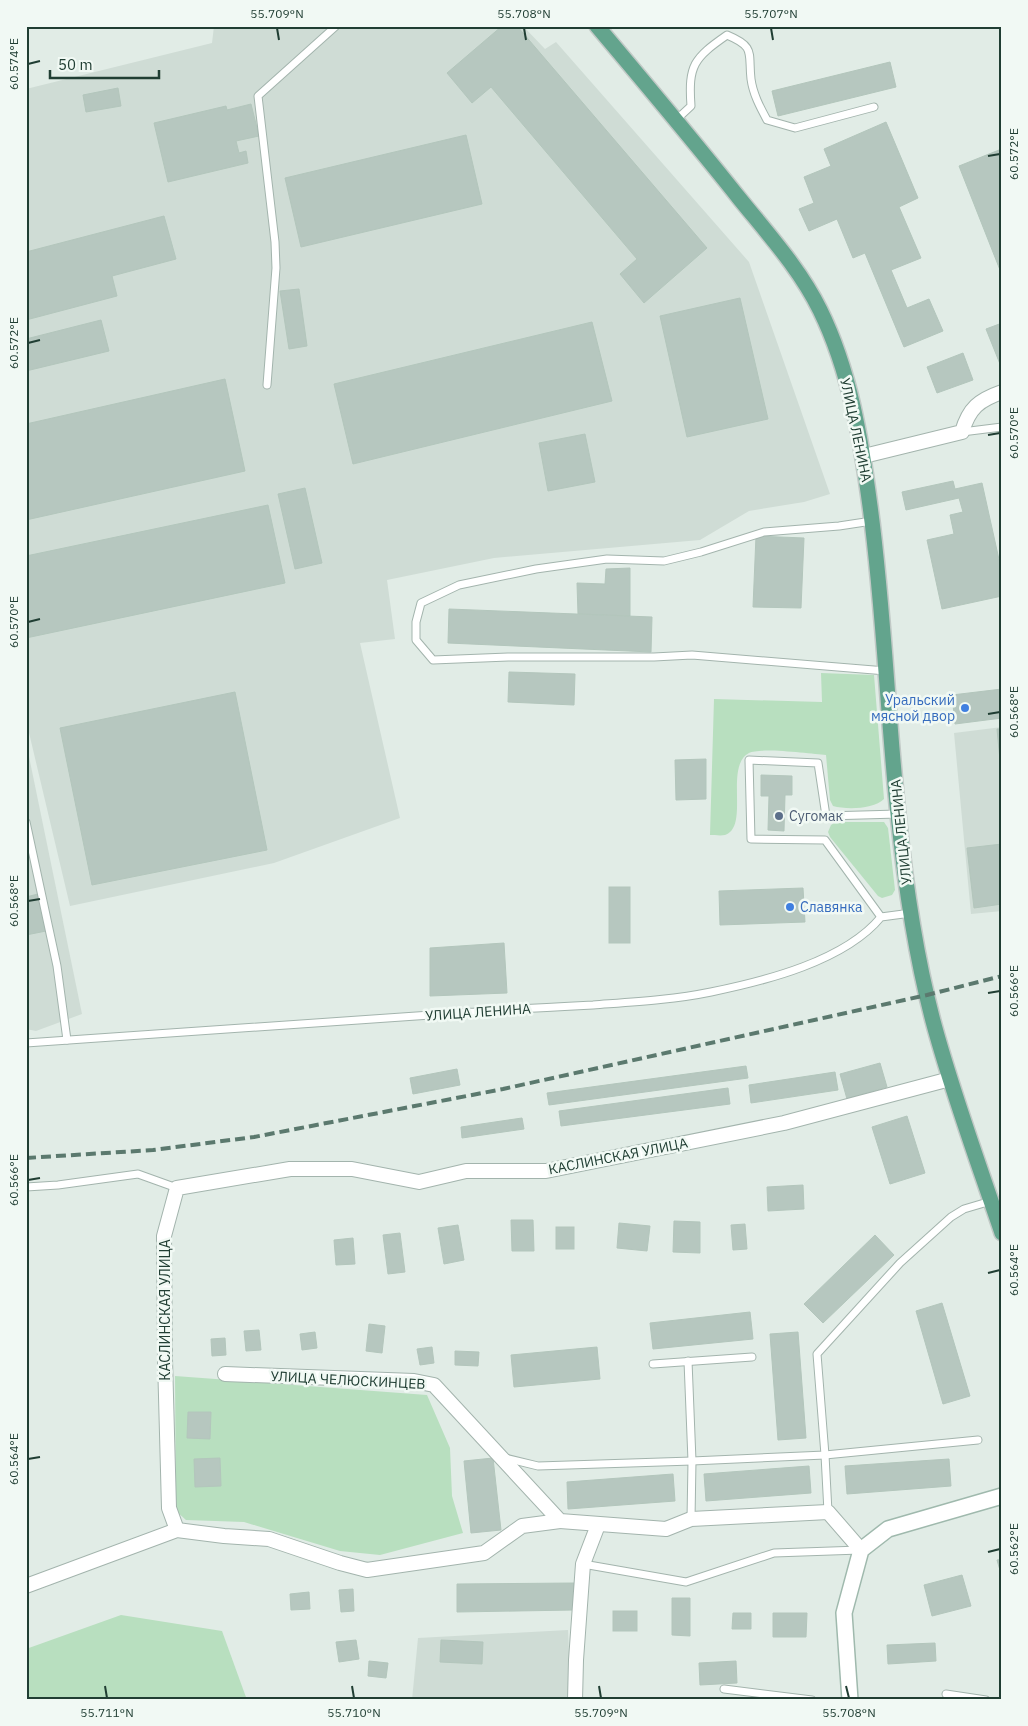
<svg xmlns="http://www.w3.org/2000/svg" width="1028" height="1726" viewBox="0 0 1028 1726" font-family="'IBM Plex Sans',sans-serif">
  <style>
    .built { fill: #cfdcd5 }
    .green { fill: #b8dfbf }
    .building { fill: #b6c7bf; stroke: #b3c6bc }
    .lines { fill: none; stroke-linecap: round; stroke-linejoin: round }
    .lane-casing { stroke: #a3b4ad; stroke-width: 9 }
    .street-casing { stroke: #a3b4ad; stroke-width: 16 }
    .secondary-casing { stroke: #9fb9ad; stroke-width: 18 }
    .primary-casing { stroke: #c1c9c6; stroke-width: 18 }
    .lane { stroke: #fff; stroke-width: 7 }
    .street { stroke: #fff; stroke-width: 14 }
    .secondary { stroke: #fff; stroke-width: 15 }
    .primary { stroke: #63a48d; stroke-width: 15 }
    .rail { stroke: #5b796e; stroke-width: 4; stroke-dasharray: 10 5; stroke-linecap: butt }
    .ticks { fill: none; stroke: #203e33; stroke-width: 2 }
    .shop-dot { fill: #3f7fe0; stroke: #f1f9f4; stroke-width: 2 }
    .service-dot { fill: #5c6f8a; stroke: #f1f9f4; stroke-width: 2 }
    .labels { text-anchor: middle; stroke-width: 5; stroke-linejoin: round; paint-order: stroke }
    .street-label { font-size: 14px; fill: #203e33; stroke: #f1f9f4 }
    .shop-label { font-size: 14px; fill: #366cbe; stroke: #f1f9f4; text-anchor: end }
    .service-label { font-size: 14px; fill: #4e5e75; stroke: #f1f9f4; text-anchor: start }
    .neatline { fill: none; stroke: #203e33; stroke-width: 2 }
    .ticks-label { font-size: 12px; text-anchor: middle; fill: #203e33 }
  </style>
  <rect width="100%" height="100%" fill="#e1ece6"/>
  <g class="built">
    <path d="M 214,26 L 523,26 L 545,49 L 556,42 L 749,262 L 830,494 L 804,502 L 749,511 L 700,540 L 494,558 L 387,580 L 395,639 L 360,643 L 400,818 L 274,863 L 70,906 L 26,720 L 26,89 L 212,43 Z"/>
    <path d="M 1002,727 L 1002,911 L 971,914 L 954,733 Z"/>
    <path d="M 26,742 L 82,1014 L 36,1031 L 26,1029 Z"/>
    <path d="M 568,1630 L 571,1700 L 412,1700 L 418,1638 Z"/>
  </g>
  <g class="green">
    <path d="M 821,673 L 874,675 L 884,799 C 874,809 847,810 833,806 L 830,800 L 826,755 C 811,754 760,747 749,753 C 724,766 750,827 725,835 C 721,836 714,835 710,835 L 714,699 L 822,702 Z"/>
    <path d="M 836,822 L 884,822 L 888,828 L 895,890 L 892,895 L 882,898 L 878,896 L 830,837 L 828,832 L 831,825 Z"/>
    <path d="M 175,1376 L 427,1395 L 450,1448 L 452,1496 L 463,1533 L 380,1555 L 340,1551 L 244,1522 L 186,1520 L 176,1511 Z"/>
    <path d="M 121,1615 L 222,1631 L 247,1700 L 26,1700 L 26,1649 Z"/>
  </g>
  <g class="building">
    <path d="M 502,26 L 517,26 L 707,248 L 644,303 L 620,274 L 637,259 L 491,87 L 472,103 L 447,73 Z"/>
    <path d="M 890,62 L 896,87 L 778,116 L 772,91 Z"/>
    <path d="M 118,88 L 121,106 L 86,112 L 83,95 Z"/>
    <path d="M 251,104 L 259,136 L 236,141 L 239,153 L 246,151 L 248,163 L 168,182 L 154,123 L 226,106 L 227,110 Z"/>
    <path d="M 886,122 L 918,198 L 899,207 L 921,258 L 891,270 L 907,308 L 929,299 L 943,331 L 904,347 L 865,253 L 853,258 L 837,219 L 809,231 L 799,209 L 814,203 L 804,177 L 831,166 L 824,149 Z"/>
    <path d="M 466,135 L 482,204 L 301,247 L 285,178 Z"/>
    <path d="M 999,150 L 1002,156 L 1002,275 L 959,166 Z"/>
    <path d="M 164,216 L 176,259 L 112,276 L 117,296 L 26,320 L 26,252 Z"/>
    <path d="M 299,289 L 307,346 L 289,349 L 280,291 Z"/>
    <path d="M 740,298 L 768,419 L 687,437 L 660,316 Z"/>
    <path d="M 101,320 L 109,351 L 26,371 L 26,339 Z"/>
    <path d="M 592,322 L 612,401 L 353,464 L 334,384 Z"/>
    <path d="M 1002,323 L 1002,369 L 986,329 Z"/>
    <path d="M 963,353 L 973,380 L 937,393 L 927,367 Z"/>
    <path d="M 225,379 L 245,471 L 26,520 L 26,424 Z"/>
    <path d="M 585,434 L 595,482 L 548,491 L 539,443 Z"/>
    <path d="M 953,481 L 955,489 L 982,483 L 1002,573 L 1002,596 L 942,609 L 927,540 L 954,534 L 950,515 L 963,512 L 959,498 L 906,510 L 902,492 Z"/>
    <path d="M 305,488 L 322,563 L 295,569 L 278,494 Z"/>
    <path d="M 268,505 L 285,583 L 26,638 L 26,556 Z"/>
    <path d="M 756,536 L 804,538 L 801,608 L 753,607 Z"/>
    <path d="M 630,568 L 630,616 L 578,614 L 577,583 L 605,584 L 606,569 Z"/>
    <path d="M 449,609 L 652,617 L 651,652 L 448,643 Z"/>
    <path d="M 509,672 L 575,674 L 574,705 L 508,702 Z"/>
    <path d="M 1002,689 L 1002,718 L 955,724 L 952,695 Z"/>
    <path d="M 235,692 L 267,850 L 92,885 L 60,728 Z"/>
    <path d="M 997,729 L 1002,729 L 1002,759 L 1000,760 Z"/>
    <path d="M 706,759 L 706,799 L 676,800 L 675,760 Z"/>
    <path d="M 761,775 L 792,776 L 792,795 L 785,795 L 784,831 L 768,830 L 769,796 L 761,796 Z"/>
    <path d="M 1002,844 L 1002,904 L 974,908 L 967,848 Z"/>
    <rect x="609" y="887" width="21" height="56"/>
    <path d="M 803,888 L 805,922 L 720,925 L 719,891 Z"/>
    <path d="M 38,894 L 46,931 L 26,935 L 26,897 Z"/>
    <path d="M 504,943 L 507,993 L 430,996 L 430,948 Z"/>
    <path d="M 880,1063 L 887,1087 L 847,1099 L 840,1074 Z"/>
    <path d="M 746,1066 L 748,1078 L 549,1105 L 547,1093 Z"/>
    <path d="M 457,1069 L 460,1085 L 413,1094 L 410,1078 Z"/>
    <path d="M 835,1072 L 838,1090 L 751,1103 L 749,1085 Z"/>
    <path d="M 728,1088 L 730,1104 L 561,1126 L 559,1111 Z"/>
    <path d="M 907,1116 L 925,1173 L 890,1184 L 872,1127 Z"/>
    <path d="M 522,1118 L 524,1129 L 462,1138 L 461,1127 Z"/>
    <path d="M 803,1185 L 804,1209 L 768,1211 L 767,1187 Z"/>
    <path d="M 511,1220 L 533,1220 L 534,1251 L 512,1251 Z"/>
    <path d="M 674,1221 L 700,1222 L 700,1253 L 673,1252 Z"/>
    <path d="M 619,1223 L 650,1226 L 647,1251 L 617,1248 Z"/>
    <path d="M 745,1224 L 747,1249 L 733,1250 L 731,1225 Z"/>
    <path d="M 458,1225 L 464,1260 L 444,1264 L 438,1228 Z"/>
    <rect x="556" y="1227" width="18" height="22"/>
    <path d="M 400,1233 L 405,1272 L 388,1274 L 383,1235 Z"/>
    <path d="M 875,1235 L 894,1255 L 823,1323 L 804,1304 Z"/>
    <path d="M 353,1238 L 355,1264 L 336,1265 L 334,1240 Z"/>
    <path d="M 942,1303 L 970,1396 L 943,1404 L 916,1311 Z"/>
    <path d="M 750,1312 L 753,1339 L 653,1349 L 650,1323 Z"/>
    <path d="M 369,1324 L 385,1326 L 382,1353 L 366,1351 Z"/>
    <path d="M 259,1330 L 261,1350 L 246,1351 L 244,1331 Z"/>
    <path d="M 315,1332 L 317,1348 L 302,1350 L 300,1334 Z"/>
    <path d="M 798,1332 L 806,1438 L 778,1440 L 770,1334 Z"/>
    <path d="M 225,1338 L 226,1355 L 212,1356 L 211,1339 Z"/>
    <path d="M 432,1347 L 434,1363 L 420,1365 L 417,1349 Z"/>
    <path d="M 597,1347 L 600,1379 L 514,1387 L 511,1355 Z"/>
    <path d="M 455,1351 L 479,1352 L 478,1366 L 455,1365 Z"/>
    <path d="M 188,1412 L 211,1412 L 210,1439 L 187,1438 Z"/>
    <path d="M 220,1458 L 221,1486 L 195,1487 L 194,1459 Z"/>
    <path d="M 493,1458 L 501,1530 L 471,1533 L 464,1461 Z"/>
    <path d="M 949,1459 L 951,1486 L 847,1494 L 845,1466 Z"/>
    <path d="M 809,1466 L 811,1493 L 706,1501 L 704,1474 Z"/>
    <path d="M 673,1474 L 675,1501 L 568,1509 L 567,1482 Z"/>
    <path d="M 1002,1559 L 1002,1577 L 997,1560 Z"/>
    <path d="M 962,1575 L 971,1606 L 932,1616 L 924,1585 Z"/>
    <path d="M 574,1583 L 574,1610 L 457,1612 L 457,1584 Z"/>
    <path d="M 353,1589 L 354,1611 L 341,1612 L 339,1590 Z"/>
    <path d="M 309,1592 L 310,1609 L 291,1610 L 290,1594 Z"/>
    <path d="M 672,1598 L 690,1598 L 690,1636 L 672,1635 Z"/>
    <rect x="613" y="1611" width="24" height="20"/>
    <path d="M 733,1613 L 751,1613 L 751,1629 L 732,1629 Z"/>
    <path d="M 773,1613 L 807,1613 L 806,1637 L 773,1637 Z"/>
    <path d="M 356,1640 L 359,1659 L 339,1662 L 336,1642 Z"/>
    <path d="M 441,1640 L 483,1642 L 482,1664 L 440,1662 Z"/>
    <path d="M 935,1643 L 936,1661 L 888,1664 L 887,1645 Z"/>
    <path d="M 369,1661 L 388,1663 L 386,1678 L 368,1676 Z"/>
    <path d="M 736,1661 L 737,1683 L 700,1685 L 699,1663 Z"/>
  </g>
  <g class="lines">
    <g class="lane-casing">
      <g id="lane">
        <path d="M 676,120 L 691,106 C 688,65 694,58 727,35 C 756,47 748,53 751,79 C 753,94 760,107 767,120 L 795,128 L 874,107"/>
        <path d="M 267,385 L 276,268 L 275,242 L 258,96 L 336,26"/>
        <path d="M 962,432 L 1002,427"/>
        <path d="M 872,521 L 839,526 L 764,532 L 701,552 L 664,561 L 607,559 L 536,569 L 459,585 L 421,603 L 416,622 L 416,640 L 433,660 L 508,657 L 654,657 L 692,655 L 886,671"/>
        <path d="M 26,822 L 57,966 L 67,1040"/>
        <path d="M 881,917 L 825,840 L 751,839 L 749,760 L 818,763 L 826,816 L 898,814"/>
        <path d="M 26,1043 C 176,1032 325,1022 474,1012 C 514,1009 553,1007 593,1005 C 633,1002 672,1000 711,992 C 765,981 845,961 881,917 L 911,913"/>
        <path d="M 26,1187 L 58,1185 L 138,1174 L 177,1188"/>
        <path d="M 688,1361 L 692,1461 L 691,1519"/>
        <path d="M 653,1364 L 752,1357"/>
        <path d="M 505,1458 L 538,1466 L 692,1461 L 825,1455 L 978,1440"/>
        <path d="M 828,1512 L 825,1455 L 817,1354 L 900,1263 L 951,1217 L 964,1209 L 991,1201"/>
        <path d="M 583,1564 L 686,1582 L 774,1553 L 860,1550"/>
        <path d="M 724,1689 L 812,1700"/>
        <path d="M 946,1694 L 986,1700"/>
      </g>
    </g>
    <g class="street-casing">
      <g id="street">
        <path d="M 864,456 L 962,432 C 969,408 979,400 1002,392"/>
        <path d="M 225,1374 L 414,1381 L 434,1385 L 560,1521 L 666,1529 L 691,1519 L 828,1512 L 861,1550"/>
        <path d="M 177,1530 L 169,1508 L 165,1359 L 164,1236 L 177,1188 L 290,1169 L 352,1169 L 419,1182 L 466,1171 L 546,1171 L 784,1123 L 950,1079"/>
        <path d="M 26,1586 L 177,1530 L 224,1536 L 269,1539 L 340,1563 L 367,1570 L 484,1553 L 522,1526 L 560,1521"/>
        <path d="M 575,1700 L 576,1660 L 583,1564 L 598,1525"/>
      </g>
    </g>
    <g class="secondary-casing">
      <path id="secondary" d="M 850,1700 L 844,1613 L 861,1550 L 888,1529 L 1002,1496"/>
    </g>
    <g class="primary-casing">
      <path id="primary" d="M 597,26 C 645,83 693,140 739,198 C 768,234 800,269 820,310 C 850,371 861,439 870,506 C 884,608 887,711 898,814 C 905,883 915,953 933,1021 C 952,1092 978,1162 1002,1233"/>
    </g>
    <use href="#lane" class="lane"/>
    <use href="#street" class="street"/>
    <use href="#secondary" class="secondary"/>
    <use href="#primary" class="primary"/>
    <path class="rail" d="M 26,1158 L 153,1150 L 254,1137 L 503,1089 L 927,995 L 1002,976"/>
  </g>
  <path class="ticks" d="M 277,28 L 279,40M 524,28 L 526,40M 771,28 L 773,40M 28,64 L 40,61M 988,156 L 1000,154M 28,343 L 40,340M 988,435 L 1000,433M 28,622 L 40,619M 988,714 L 1000,712M 28,901 L 40,899M 988,993 L 1000,991M 28,1180 L 40,1178M 988,1273 L 1000,1270M 28,1459 L 40,1457M 988,1552 L 1000,1549M 105,1686 L 107,1698M 352,1686 L 354,1698M 599,1686 L 601,1698M 846,1686 L 849,1698"/>
  <g class="shop-dot">
    <circle cx="965" cy="708" r="5"/>
    <circle cx="790" cy="907" r="5"/>
  </g>
  <circle class="service-dot" cx="779" cy="816" r="5"/>
  <g class="labels">
    <g class="street-label">
      <text transform="translate(856 430) rotate(78)" y="5">УЛИЦА ЛЕНИНА</text>
      <text transform="translate(901 832) rotate(-96)" y="5">УЛИЦА ЛЕНИНА</text>
      <text transform="translate(478 1012) rotate(-4)" y="5">УЛИЦА ЛЕНИНА</text>
      <text transform="translate(618 1156) rotate(-11)" y="5">КАСЛИНСКАЯ УЛИЦА</text>
      <text transform="translate(165 1310) rotate(-90)" y="5">КАСЛИНСКАЯ УЛИЦА</text>
      <text transform="translate(348 1380) rotate(3)" y="5">УЛИЦА ЧЕЛЮСКИНЦЕВ</text>
    </g>
    <g class="shop-label">
      <text x="955" y="705">Уральский<tspan x="955" dy="16">мясной двор</tspan></text>
      <text x="800" y="912" text-anchor="start">Славянка</text>
    </g>
    <g class="service-label">
      <text x="789" y="821">Сугомак</text>
    </g>
  </g>
  <rect width="1028" height="1726" fill="none" stroke="#f1f9f4" stroke-width="55"/>
  <path d="M50 70v8h109v-8" fill="none" stroke="#203e33" stroke-width="2.5"/>
  <text x="58" y="70" font-size="15" fill="#203e33" stroke="#f1f9f4" stroke-width="4" paint-order="stroke">50 m</text>
  <rect x="28" y="28" width="972" height="1670" class="neatline"/>
  <g class="ticks-label">
    <text x="277" y="18">55.709°N</text>
    <text x="524" y="18">55.708°N</text>
    <text x="771" y="18">55.707°N</text>
    <text transform="translate(14 64) rotate(-90)" y="4">60.574°E</text>
    <text transform="translate(1014 154) rotate(-90)" y="4">60.572°E</text>
    <text transform="translate(14 343) rotate(-90)" y="4">60.572°E</text>
    <text transform="translate(1014 433) rotate(-90)" y="4">60.570°E</text>
    <text transform="translate(14 622) rotate(-90)" y="4">60.570°E</text>
    <text transform="translate(1014 712) rotate(-90)" y="4">60.568°E</text>
    <text transform="translate(14 901) rotate(-90)" y="4">60.568°E</text>
    <text transform="translate(1014 991) rotate(-90)" y="4">60.566°E</text>
    <text transform="translate(14 1180) rotate(-90)" y="4">60.566°E</text>
    <text transform="translate(1014 1270) rotate(-90)" y="4">60.564°E</text>
    <text transform="translate(14 1459) rotate(-90)" y="4">60.564°E</text>
    <text transform="translate(1014 1549) rotate(-90)" y="4">60.562°E</text>
    <text x="107" y="1717">55.711°N</text>
    <text x="354" y="1717">55.710°N</text>
    <text x="601" y="1717">55.709°N</text>
    <text x="849" y="1717">55.708°N</text>
  </g>
</svg>
